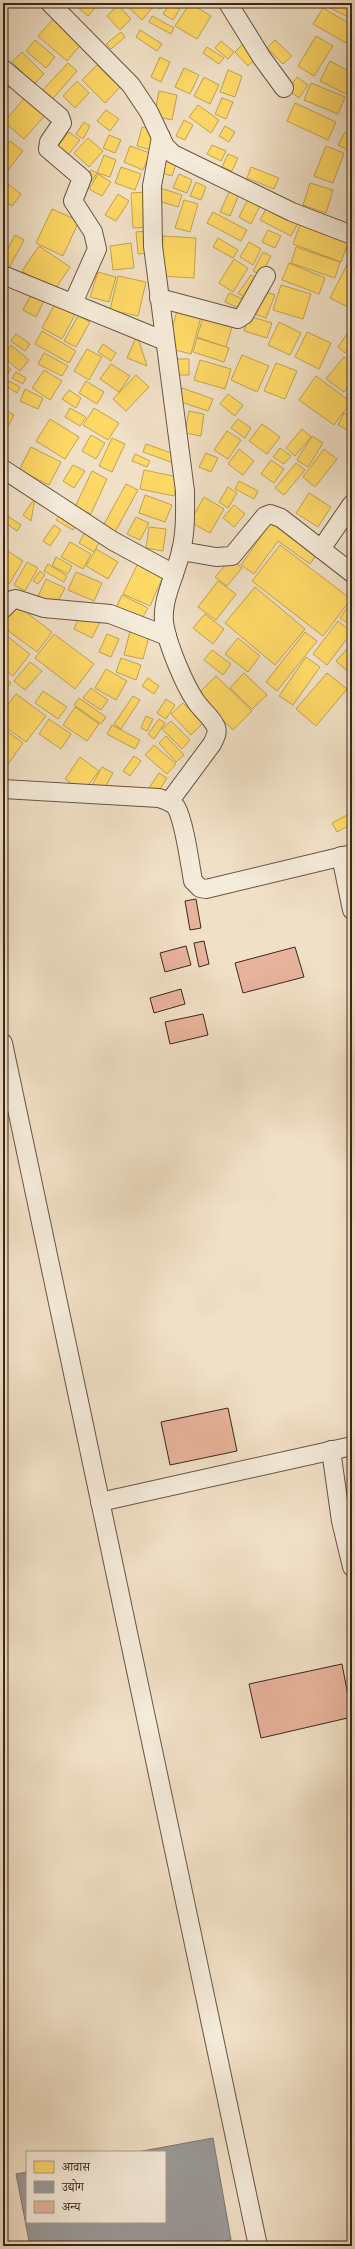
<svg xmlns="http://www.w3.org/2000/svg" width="355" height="2249" viewBox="0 0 355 2249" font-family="'Sorts Mill Goudy','Noto Serif Devanagari',serif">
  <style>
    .homes { fill: #ffd966; stroke: #c4a44f }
    .industry { fill: #999; stroke: #7d7773 }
    .building { fill: #e8b39d; stroke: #3c2719 }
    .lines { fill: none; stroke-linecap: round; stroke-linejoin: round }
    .minor-casing { stroke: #695544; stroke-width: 20 }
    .minor { stroke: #f5ebda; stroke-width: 18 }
  </style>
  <rect width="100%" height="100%" fill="#f0e0c6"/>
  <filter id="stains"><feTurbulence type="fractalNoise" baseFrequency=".005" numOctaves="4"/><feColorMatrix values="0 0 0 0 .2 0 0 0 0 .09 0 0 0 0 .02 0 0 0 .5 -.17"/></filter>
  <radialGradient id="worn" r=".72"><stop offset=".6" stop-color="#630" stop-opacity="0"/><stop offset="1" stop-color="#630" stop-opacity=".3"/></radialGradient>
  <g class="homes">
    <path d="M 73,3 L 99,3 L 88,16 Z"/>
    <path d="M 124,3 L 149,3 L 153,7 L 142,20 Z"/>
    <path d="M 152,3 L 165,3 L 160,9 Z"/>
    <path d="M 170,3 L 180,9 L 173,20 L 163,14 Z"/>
    <path d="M 190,3 L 211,16 L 197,39 L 175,26 Z"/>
    <path d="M 352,3 L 352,19 L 322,4 L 322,3 Z"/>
    <path d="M 118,5 L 131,19 L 120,30 L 107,16 Z"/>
    <path d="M 323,8 L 352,25 L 352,33 L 346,43 L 313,24 Z"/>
    <path d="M 152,16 L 174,28 L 171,34 L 149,22 Z"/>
    <path d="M 54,18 L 83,42 L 67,61 L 38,36 Z"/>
    <path d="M 140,30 L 162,44 L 157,51 L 136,37 Z"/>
    <path d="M 121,32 L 125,37 L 111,49 L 106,44 Z"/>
    <path d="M 316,36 L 333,46 L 314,76 L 298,66 Z"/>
    <path d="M 35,40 L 55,57 L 46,68 L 26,51 Z"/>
    <path d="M 275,40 L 292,56 L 283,64 L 267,48 Z"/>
    <path d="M 221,41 L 234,52 L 228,59 L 215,48 Z"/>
    <path d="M 245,42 L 259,56 L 248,66 L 235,52 Z"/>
    <path d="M 207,47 L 224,58 L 219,64 L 203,53 Z"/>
    <path d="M 22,52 L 44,74 L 34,84 L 12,62 Z"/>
    <path d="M 160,57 L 170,62 L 161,82 L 151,77 Z"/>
    <path d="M 330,61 L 352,73 L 352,97 L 320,81 Z"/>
    <path d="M 68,63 L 77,71 L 50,102 L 40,93 Z"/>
    <path d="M 97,65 L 120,87 L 105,103 L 82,80 Z"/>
    <path d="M 184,68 L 199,75 L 190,94 L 175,87 Z"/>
    <path d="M 228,70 L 242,76 L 235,97 L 220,92 Z"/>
    <path d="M 3,72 L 14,80 L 3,94 Z"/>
    <path d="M 204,77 L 219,85 L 210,104 L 194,96 Z"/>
    <path d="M 297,77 L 308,85 L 299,98 L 288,90 Z"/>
    <path d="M 77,81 L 89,93 L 75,108 L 63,96 Z"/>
    <path d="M 311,83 L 345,97 L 338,114 L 304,100 Z"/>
    <path d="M 159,91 L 177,95 L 172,120 L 154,116 Z"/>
    <path d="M 27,95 L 47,113 L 24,139 L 4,122 Z"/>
    <path d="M 222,98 L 233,102 L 226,119 L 215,114 Z"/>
    <path d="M 295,103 L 336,122 L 328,140 L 287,121 Z"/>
    <path d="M 198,105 L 219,120 L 211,133 L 189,117 Z"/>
    <path d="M 106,110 L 119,119 L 110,131 L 97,121 Z"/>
    <path d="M 184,120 L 193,125 L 185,140 L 176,136 Z"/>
    <path d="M 84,122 L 90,126 L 83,139 L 76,134 Z"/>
    <path d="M 225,126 L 235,132 L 229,142 L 219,136 Z"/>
    <path d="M 142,127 L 157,131 L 152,150 L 137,146 Z"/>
    <path d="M 69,132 L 80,140 L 67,156 L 56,148 Z"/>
    <path d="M 345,132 L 352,136 L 352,152 L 338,145 Z"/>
    <path d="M 109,135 L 121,140 L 115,153 L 103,148 Z"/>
    <path d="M 88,138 L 103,151 L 89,167 L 74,153 Z"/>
    <path d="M 10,141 L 23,151 L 3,176 L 3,150 Z"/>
    <path d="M 212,145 L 226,151 L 221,161 L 207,154 Z"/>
    <path d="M 130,146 L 150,153 L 143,170 L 124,162 Z"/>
    <path d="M 326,146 L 344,153 L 333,183 L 314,176 Z"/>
    <path d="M 228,154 L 238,158 L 232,171 L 222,167 Z"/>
    <path d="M 104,155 L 116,160 L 110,177 L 97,173 Z"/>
    <path d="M 161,156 L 177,161 L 172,176 L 156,171 Z"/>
    <path d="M 121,167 L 141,174 L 135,190 L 115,183 Z"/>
    <path d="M 251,167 L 279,178 L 274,189 L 247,178 Z"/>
    <path d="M 91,170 L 97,173 L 85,191 L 79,187 Z"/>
    <path d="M 98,174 L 111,182 L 102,196 L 89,189 Z"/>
    <path d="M 179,174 L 192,180 L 187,193 L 173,188 Z"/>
    <path d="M 352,175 L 352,187 L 348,186 Z"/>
    <path d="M 3,180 L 21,194 L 12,206 L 3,200 Z"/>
    <path d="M 196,182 L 206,187 L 201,200 L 190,196 Z"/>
    <path d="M 310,183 L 333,190 L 326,213 L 303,205 Z"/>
    <path d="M 160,188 L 182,195 L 178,207 L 156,200 Z"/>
    <path d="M 231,188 L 240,192 L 230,216 L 220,212 Z"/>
    <path d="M 147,192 L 149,227 L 133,228 L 131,193 Z"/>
    <path d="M 118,194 L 129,201 L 116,221 L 105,215 Z"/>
    <path d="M 250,195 L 262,202 L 251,224 L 239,217 Z"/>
    <path d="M 184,200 L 198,204 L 190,232 L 175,228 Z"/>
    <path d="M 268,205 L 299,221 L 291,236 L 260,220 Z"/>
    <path d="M 52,209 L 79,221 L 63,256 L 36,243 Z"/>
    <path d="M 213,212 L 247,230 L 241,241 L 207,223 Z"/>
    <path d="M 302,219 L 350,238 L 341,262 L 293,244 Z"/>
    <path d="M 268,230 L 281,236 L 275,248 L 262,242 Z"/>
    <path d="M 147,231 L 149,253 L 138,254 L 136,232 Z"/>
    <path d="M 15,235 L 24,240 L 9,268 L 3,264 L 3,258 Z"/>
    <path d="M 163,236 L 196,238 L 194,278 L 161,276 Z"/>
    <path d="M 218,238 L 238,250 L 233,258 L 213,247 Z"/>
    <path d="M 249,242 L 261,249 L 253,265 L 240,257 Z"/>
    <path d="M 131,243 L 134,268 L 113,270 L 110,246 Z"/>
    <path d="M 39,246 L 70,267 L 53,292 L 22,271 Z"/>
    <path d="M 296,247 L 340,262 L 335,278 L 291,263 Z"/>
    <path d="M 263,252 L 271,256 L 261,275 L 253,271 Z"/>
    <path d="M 352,255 L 352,309 L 330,298 Z"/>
    <path d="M 234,259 L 248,268 L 233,292 L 219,283 Z"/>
    <path d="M 289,263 L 325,278 L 319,294 L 282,280 Z"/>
    <path d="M 98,272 L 116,277 L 109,302 L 90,297 Z"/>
    <path d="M 251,275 L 260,281 L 247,299 L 238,293 Z"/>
    <path d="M 118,276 L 146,282 L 138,316 L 110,310 Z"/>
    <path d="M 281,285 L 311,294 L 303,319 L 273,310 Z"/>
    <path d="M 261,290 L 275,295 L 266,318 L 252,313 Z"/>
    <path d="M 32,293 L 45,299 L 36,317 L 23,310 Z"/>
    <path d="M 229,293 L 245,300 L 241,309 L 225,302 Z"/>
    <path d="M 58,298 L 78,309 L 62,339 L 42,328 Z"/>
    <path d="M 178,307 L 202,313 L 191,354 L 167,348 Z"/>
    <path d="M 204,315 L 233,324 L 226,347 L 197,337 Z"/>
    <path d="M 78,316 L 90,322 L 76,347 L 64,341 Z"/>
    <path d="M 249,316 L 272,323 L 267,338 L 244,331 Z"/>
    <path d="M 279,322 L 301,333 L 290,355 L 268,345 Z"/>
    <path d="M 351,328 L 352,343 L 345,353 L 338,347 Z"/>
    <path d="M 42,331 L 76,351 L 69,363 L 35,344 Z"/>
    <path d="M 307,332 L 331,343 L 319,369 L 295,357 Z"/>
    <path d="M 16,334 L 30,344 L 25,351 L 11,341 Z"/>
    <path d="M 137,335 L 147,366 L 127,358 Z"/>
    <path d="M 197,338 L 229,348 L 224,362 L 193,352 Z"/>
    <path d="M 103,344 L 116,353 L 111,361 L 98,352 Z"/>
    <path d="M 11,345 L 29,360 L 20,371 L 3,357 Z"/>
    <path d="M 87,349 L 102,357 L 89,380 L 74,371 Z"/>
    <path d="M 44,353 L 68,366 L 62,376 L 38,364 Z"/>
    <path d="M 242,355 L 269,366 L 257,392 L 231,380 Z"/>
    <path d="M 344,357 L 352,363 L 352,382 L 344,392 L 326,379 Z"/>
    <rect x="173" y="359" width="16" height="16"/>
    <path d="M 200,360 L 231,369 L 225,389 L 194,380 Z"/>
    <path d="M 276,363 L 297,371 L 285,399 L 264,391 Z"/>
    <path d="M 3,364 L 11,369 L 3,382 Z"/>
    <path d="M 111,364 L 130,376 L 119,392 L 100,379 Z"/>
    <path d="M 44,370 L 62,381 L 50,400 L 32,388 Z"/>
    <path d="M 16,372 L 26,378 L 23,384 L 12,378 Z"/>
    <path d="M 136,375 L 149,387 L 126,411 L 113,399 Z"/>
    <path d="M 316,376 L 351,402 L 334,425 L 299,400 Z"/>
    <path d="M 9,381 L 20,387 L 17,393 L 6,386 Z"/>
    <path d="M 86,381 L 104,392 L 97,404 L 79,393 Z"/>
    <path d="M 182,388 L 213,399 L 208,411 L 178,401 Z"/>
    <path d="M 25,389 L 43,398 L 38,409 L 20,401 Z"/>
    <path d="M 69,390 L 81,398 L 76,408 L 62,399 Z"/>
    <path d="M 228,394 L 243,405 L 235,416 L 220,404 Z"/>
    <path d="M 70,408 L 86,417 L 80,426 L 65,417 Z"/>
    <path d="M 94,408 L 119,423 L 108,440 L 83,425 Z"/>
    <path d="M 3,409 L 14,415 L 6,430 L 3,429 Z"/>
    <path d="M 189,411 L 204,414 L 201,436 L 185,433 Z"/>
    <path d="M 344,413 L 352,417 L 352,432 L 338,425 Z"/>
    <path d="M 50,419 L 79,437 L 65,459 L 36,441 Z"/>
    <path d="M 238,419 L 251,428 L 245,438 L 231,428 Z"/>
    <path d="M 262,424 L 280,437 L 267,454 L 249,441 Z"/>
    <path d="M 302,429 L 311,437 L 295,456 L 286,448 Z"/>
    <path d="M 227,431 L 241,440 L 228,459 L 214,450 Z"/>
    <path d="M 91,435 L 105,443 L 96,459 L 82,451 Z"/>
    <path d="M 312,436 L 323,443 L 308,467 L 297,460 Z"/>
    <path d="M 112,438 L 125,444 L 112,472 L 99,466 Z"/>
    <path d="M 146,444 L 174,454 L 171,462 L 143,452 Z"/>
    <path d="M 31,447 L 61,462 L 49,485 L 19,470 Z"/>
    <path d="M 280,448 L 291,456 L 284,464 L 273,457 Z"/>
    <path d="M 239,449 L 254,461 L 243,475 L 228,464 Z"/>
    <path d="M 324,449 L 337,459 L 315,487 L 303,477 Z"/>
    <path d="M 206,453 L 218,458 L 211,472 L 199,467 Z"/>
    <path d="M 135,454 L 150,461 L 147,467 L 132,461 Z"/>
    <path d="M 271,460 L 284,469 L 274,483 L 261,474 Z"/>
    <path d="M 296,463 L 305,470 L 284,495 L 275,488 Z"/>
    <path d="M 73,465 L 85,471 L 74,488 L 63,481 Z"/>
    <path d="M 144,470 L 178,477 L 174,496 L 140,489 Z"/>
    <path d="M 92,471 L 107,479 L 91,514 L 75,507 Z"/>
    <path d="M 239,481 L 258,491 L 254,499 L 235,489 Z"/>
    <path d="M 126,484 L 138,490 L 115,532 L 103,526 Z"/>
    <path d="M 228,487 L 237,493 L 228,508 L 219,502 Z"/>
    <path d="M 309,493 L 331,507 L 318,527 L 296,513 Z"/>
    <path d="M 145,495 L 172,505 L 165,522 L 139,513 Z"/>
    <path d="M 204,497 L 224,509 L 210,533 L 190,522 Z"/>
    <path d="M 35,498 L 31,521 L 23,515 Z"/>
    <path d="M 234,505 L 245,514 L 234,527 L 223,518 Z"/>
    <path d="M 62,511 L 79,520 L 73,530 L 56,520 Z"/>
    <path d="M 3,513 L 21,525 L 17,531 L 3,521 Z"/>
    <path d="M 136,517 L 149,523 L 140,540 L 127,534 Z"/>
    <path d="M 352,518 L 352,531 L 346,527 Z"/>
    <path d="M 273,519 L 319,551 L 310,564 L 278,541 L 254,574 L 241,565 Z"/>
    <path d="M 54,525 L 61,530 L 50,546 L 43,541 Z"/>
    <path d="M 88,527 L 103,536 L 94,552 L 79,543 Z"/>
    <path d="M 149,527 L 166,529 L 163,551 L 146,548 Z"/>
    <path d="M 70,542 L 91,554 L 83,569 L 61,557 Z"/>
    <path d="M 280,545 L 351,599 L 323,636 L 252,581 Z"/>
    <path d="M 3,548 L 23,561 L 9,584 L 3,580 Z"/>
    <path d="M 96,549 L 118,562 L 108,579 L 86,566 Z"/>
    <path d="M 56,557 L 72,566 L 68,574 L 52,566 Z"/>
    <path d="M 231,559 L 242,568 L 227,586 L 215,577 Z"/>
    <path d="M 139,561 L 165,572 L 150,606 L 123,594 Z"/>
    <path d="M 27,562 L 38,568 L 25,591 L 14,585 Z"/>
    <path d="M 48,564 L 67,576 L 64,582 L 44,571 Z"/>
    <path d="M 40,571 L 45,575 L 38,584 L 33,581 Z"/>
    <path d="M 76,572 L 102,583 L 94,601 L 68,590 Z"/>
    <path d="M 46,579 L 65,588 L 56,605 L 38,596 Z"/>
    <path d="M 218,581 L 236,594 L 216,620 L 198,607 Z"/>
    <path d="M 255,587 L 305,629 L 275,665 L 225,623 Z"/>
    <path d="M 122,595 L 148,608 L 140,622 L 115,610 Z"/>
    <path d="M 352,601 L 352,626 L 340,618 Z"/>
    <path d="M 14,603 L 52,632 L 37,652 L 3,627 L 3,617 Z"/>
    <path d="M 81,613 L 100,622 L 92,638 L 74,629 Z"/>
    <path d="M 205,614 L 224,629 L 213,644 L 193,628 Z"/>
    <path d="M 338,621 L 352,632 L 327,665 L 313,654 Z"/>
    <path d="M 130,631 L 149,636 L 143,659 L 124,655 Z"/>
    <path d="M 305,632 L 317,641 L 277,691 L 266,682 Z"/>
    <path d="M 3,633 L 30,654 L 13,676 L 3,668 Z"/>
    <path d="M 54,634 L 94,664 L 75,689 L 35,658 Z"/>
    <path d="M 107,634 L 119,639 L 111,657 L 99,652 Z"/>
    <path d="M 238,638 L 260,656 L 248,672 L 225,654 Z"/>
    <path d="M 352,644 L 352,675 L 336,661 Z"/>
    <path d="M 212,650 L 231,664 L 223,675 L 204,660 Z"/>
    <path d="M 306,657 L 320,667 L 293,705 L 279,696 Z"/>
    <path d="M 121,658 L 141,665 L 136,680 L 116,672 Z"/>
    <path d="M 30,662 L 42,671 L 25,690 L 14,681 Z"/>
    <path d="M 106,669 L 127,681 L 116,700 L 95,688 Z"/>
    <path d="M 244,673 L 267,695 L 252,709 L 230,688 Z"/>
    <path d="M 327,673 L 347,689 L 316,726 L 296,709 Z"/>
    <path d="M 3,676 L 11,683 L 3,693 Z"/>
    <path d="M 216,676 L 252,711 L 233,730 L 197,695 Z"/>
    <path d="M 148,678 L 159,686 L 154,694 L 142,686 Z"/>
    <path d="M 91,688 L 108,700 L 101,710 L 83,698 Z"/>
    <path d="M 43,691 L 67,707 L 58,719 L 35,703 Z"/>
    <path d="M 16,694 L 46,716 L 26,742 L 3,725 L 3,711 Z"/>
    <path d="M 133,696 L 140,700 L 121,729 L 114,724 Z"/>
    <path d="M 79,698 L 106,717 L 101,724 L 74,705 Z"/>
    <path d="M 166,699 L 175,705 L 166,719 L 157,713 Z"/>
    <path d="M 183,703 L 203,723 L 191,735 L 171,714 Z"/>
    <path d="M 75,707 L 99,724 L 87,741 L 63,725 Z"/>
    <path d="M 146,716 L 153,719 L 147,731 L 141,728 Z"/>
    <path d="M 49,719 L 71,734 L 61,749 L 39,734 Z"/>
    <path d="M 159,719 L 165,723 L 154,739 L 148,734 Z"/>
    <path d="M 171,721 L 190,740 L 182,749 L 162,729 Z"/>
    <path d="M 112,725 L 140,740 L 135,749 L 107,734 Z"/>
    <path d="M 3,728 L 23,743 L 3,771 Z"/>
    <path d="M 166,736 L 184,755 L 176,762 L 159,743 Z"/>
    <path d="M 154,745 L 176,764 L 167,774 L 145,755 Z"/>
    <path d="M 134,756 L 141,761 L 130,776 L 123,771 Z"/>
    <path d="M 80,757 L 99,771 L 83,792 L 65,779 Z"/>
    <path d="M 102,767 L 113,773 L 103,791 L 92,785 Z"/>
    <path d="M 159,773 L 167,778 L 157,794 L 149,788 Z"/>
    <path d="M 347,815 L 352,824 L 337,832 L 332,823 Z"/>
  </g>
  <path class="industry" d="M 213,2138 L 231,2240 L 199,2246 L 30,2246 L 16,2174 L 27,2172 L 27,2222 L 165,2222 L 165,2152 L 137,2152 Z"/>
  <g class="building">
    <path d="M 196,899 L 201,928 L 190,930 L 185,901 Z"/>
    <path d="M 204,941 L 209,964 L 199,967 L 194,943 Z"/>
    <path d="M 186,946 L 191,965 L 165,972 L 160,953 Z"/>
    <path d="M 295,947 L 304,977 L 243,993 L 235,963 Z"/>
    <path d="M 181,989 L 185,1004 L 154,1013 L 150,998 Z"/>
    <path d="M 203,1014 L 208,1035 L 170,1044 L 165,1022 Z"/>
    <path d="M 228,1408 L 237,1451 L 170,1465 L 161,1422 Z"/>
    <path d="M 342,1664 L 352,1717 L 261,1738 L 249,1684 Z"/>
  </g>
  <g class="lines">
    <g class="minor-casing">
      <g id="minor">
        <path d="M 50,3 L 131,85 L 149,112 L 165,146 L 173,154 L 292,212 L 352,235"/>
        <path d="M 228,3 L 262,58 L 284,88"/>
        <path d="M 3,69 L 60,117 L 62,123 L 49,142 L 48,149 L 82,178 L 73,201 L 93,232 L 97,249 L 73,303"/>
        <path d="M 161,137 L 152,186 L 153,246 L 185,491 C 185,511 186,531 181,551 C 176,575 159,603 165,628 C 169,647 184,684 195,700 C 201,710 211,716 216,727 C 218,733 215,738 212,744 L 169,802"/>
        <path d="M 3,275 L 165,341"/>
        <path d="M 159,298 L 238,319 L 244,315 L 266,276"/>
        <path d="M 3,469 L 113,541 L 174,574"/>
        <path d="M 321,549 L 352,504"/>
        <path d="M 181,551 L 216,557 L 232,556 L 265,516 L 270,514 L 281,518 L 352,573"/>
        <path d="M 3,609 L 12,600 L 16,599 L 44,608 L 110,614 L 167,636"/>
        <path d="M 3,789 L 159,798 C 165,800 172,802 176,807 C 184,820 190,864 193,881 L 200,888 L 206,889 L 352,854"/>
        <path d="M 341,856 L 352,910"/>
        <path d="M 3,1043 L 258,2246"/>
        <path d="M 331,1450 L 341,1521 L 352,1567"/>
        <path d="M 100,1502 L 352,1446"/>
      </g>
    </g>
    <use href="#minor" class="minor"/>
  </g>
  <rect width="355" height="2249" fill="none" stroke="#f0e0c6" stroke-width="16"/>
  <rect x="4" y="4" width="347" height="2241" fill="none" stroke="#3c2719" stroke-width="2"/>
  <rect x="8" y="8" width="339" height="2233" fill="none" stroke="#3c2719"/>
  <rect x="26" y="2151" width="140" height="72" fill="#f5ebda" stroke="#ab9d8d"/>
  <rect x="34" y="2161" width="20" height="12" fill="#ffd966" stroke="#ab9d8d"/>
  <text x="62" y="2171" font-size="12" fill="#3c2719">आवास</text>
  <rect x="34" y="2181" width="20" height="12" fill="#999999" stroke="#ab9d8d"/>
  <text x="62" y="2191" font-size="12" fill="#3c2719">उद्योग</text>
  <rect x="34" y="2201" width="20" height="12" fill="#e8b39d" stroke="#ab9d8d"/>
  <text x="62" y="2211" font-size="12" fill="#3c2719">अन्य</text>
  <rect width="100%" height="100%" filter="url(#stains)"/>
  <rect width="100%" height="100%" fill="url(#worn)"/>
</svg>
